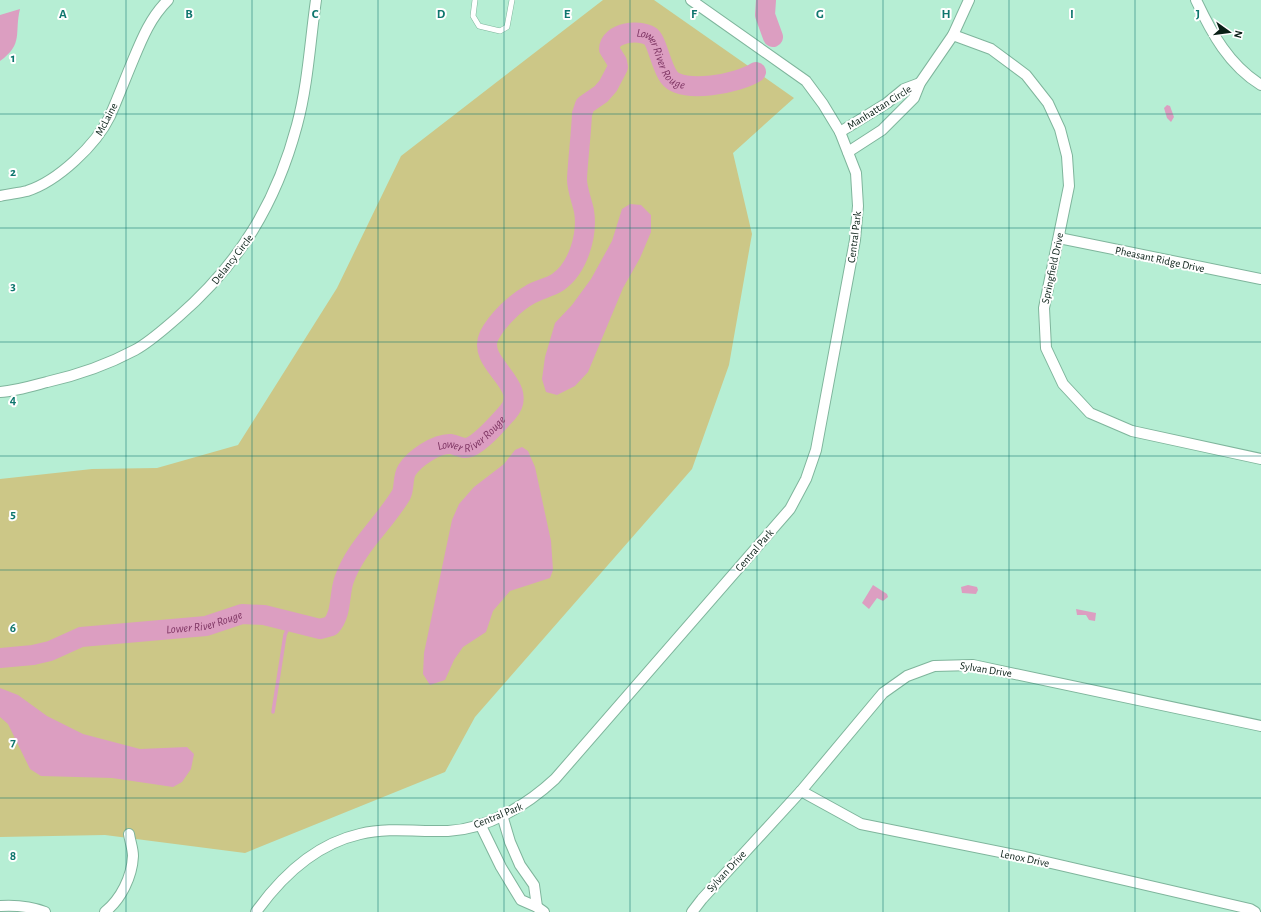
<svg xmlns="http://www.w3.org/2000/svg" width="1261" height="912" viewBox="0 0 1261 912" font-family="'Alegreya Sans',sans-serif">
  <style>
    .green { fill: #ccc787 }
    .water { fill: #dc9ec1 }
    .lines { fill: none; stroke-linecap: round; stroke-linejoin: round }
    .stream { stroke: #dc9ec1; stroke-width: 3.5 }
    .river { stroke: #dc9ec1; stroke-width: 20 }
    .service-casing { stroke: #7fb59c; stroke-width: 6 }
    .minor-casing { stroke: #7fb59c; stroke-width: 12 }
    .service { stroke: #fff; stroke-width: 5 }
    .minor { stroke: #fff; stroke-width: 10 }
    .grid { fill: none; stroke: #0f766e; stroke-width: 1; stroke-opacity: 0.55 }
    .labels { text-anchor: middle; stroke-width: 4; stroke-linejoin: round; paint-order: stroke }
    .street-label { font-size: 11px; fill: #091f16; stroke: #fff }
    .water-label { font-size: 12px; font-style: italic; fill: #7e3563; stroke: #fff }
    .grid-label { font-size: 13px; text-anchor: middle; font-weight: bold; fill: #0f766e; stroke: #fff; stroke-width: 4; stroke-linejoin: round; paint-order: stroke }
  </style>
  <rect width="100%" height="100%" fill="#b6eed4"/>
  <path class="green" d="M 603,0 L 654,0 L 794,98 L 733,153 L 752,234 L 729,365 L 692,469 L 475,717 L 445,772 L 245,853 L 105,835 L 0,837 L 0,479 L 92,469 L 157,468 L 238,445 L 337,288 L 401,156 Z"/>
  <g class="water">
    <path d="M 20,9 C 14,33 24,44 0,61 L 0,15 Z"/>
    <path d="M 1167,105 L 1170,106 L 1174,117 L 1171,122 L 1167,118 L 1164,108 Z"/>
    <path d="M 630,204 L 641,205 L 651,215 L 651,232 L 640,258 L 623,288 L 588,372 L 575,386 L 557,395 L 546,392 L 542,379 L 545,357 L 555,323 L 572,305 L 591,279 L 612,241 L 622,209 Z"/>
    <path d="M 522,447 L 528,451 L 535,467 L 551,541 L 553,570 L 550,578 L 510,591 L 493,611 L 486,632 L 463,647 L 454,660 L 445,680 L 430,685 L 423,674 L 424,653 L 452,520 L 459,504 L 474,487 L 504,464 L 515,450 Z"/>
    <path d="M 873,585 L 887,594 L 888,597 L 883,601 L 877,598 L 869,609 L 862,603 Z"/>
    <path d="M 968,585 L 977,587 L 978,590 L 976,594 L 962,593 L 961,587 Z"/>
    <path d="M 1076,609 L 1096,613 L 1095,621 L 1089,620 L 1086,615 L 1077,615 Z"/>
    <path d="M 0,688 L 18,695 L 47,716 L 83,734 L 140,749 L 187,747 L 194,754 L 191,769 L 182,782 L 173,787 L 112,778 L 41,776 L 30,769 L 8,724 L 0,717 Z"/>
  </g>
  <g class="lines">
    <path class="stream" d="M 273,712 L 285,635 L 291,621"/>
    <g class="river">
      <path d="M 766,0 L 765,15 L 773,37"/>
      <path id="s1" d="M 0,658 L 33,655 L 50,651 L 81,637 L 206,626 L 242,614 L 264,615 L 320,629 L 331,626 C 342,614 339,594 344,580 C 356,546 383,525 401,495 C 405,488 402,478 407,470 C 414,459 436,443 451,444 C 457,445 463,450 470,447 C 482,442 499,422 508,412 C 531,385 476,364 489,336 C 497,320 516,302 531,294 C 539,289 549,288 558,282 C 578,268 588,235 584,211 C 582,201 577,190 577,179 C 578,158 581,136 582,114 L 585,105 L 601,94 L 608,86 L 618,67 L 617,62 L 609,49 C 610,32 639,29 650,36 C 657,40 661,67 669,77 C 682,95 740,83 756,72"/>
    </g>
    <g class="service-casing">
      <path id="service" d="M 475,0 L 473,16 L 479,26 L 500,31 L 507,27 L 512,0"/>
    </g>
    <g class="minor-casing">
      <g id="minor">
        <path d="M 1196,0 C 1212,34 1229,65 1261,85"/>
        <path d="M 953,35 L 991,49 L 1026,75 L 1048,103 L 1060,129 L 1067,156 L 1069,186 L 1044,308 L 1046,348 L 1063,384 L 1090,413 L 1132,431 L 1261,459"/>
        <path d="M 840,132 L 887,103 L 904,89 L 920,83"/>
        <path d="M 848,152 L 882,130 L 914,98 L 920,83 L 953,35 L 969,0"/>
        <path d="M 0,196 C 9,194 19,193 27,191 C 58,181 96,145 110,116 C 117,100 124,82 131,65 C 141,41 149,19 168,0"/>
        <path d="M 1059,238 L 1261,279"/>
        <path d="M 0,392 C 16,391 32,386 47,382 C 78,375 107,365 135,350 C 150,342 165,328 178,317 C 239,264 276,204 297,125 C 308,84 310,42 316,0"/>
        <path d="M 801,791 L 861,824 L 1025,857 L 1250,909 L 1255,912"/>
        <path d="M 502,815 L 510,842 L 520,865 L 534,885 L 537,907"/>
        <path d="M 480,824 L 501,867 L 521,900 L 537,907 L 544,912"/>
        <path d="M 0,906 C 16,905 30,906 45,912"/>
        <path d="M 105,912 C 121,899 132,877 133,856 C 133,849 130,841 129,834"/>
        <path d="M 256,912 C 281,877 316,844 360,834 C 389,827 419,832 448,831 C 488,829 527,805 555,779 L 790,509 L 806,479 L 816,450 L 855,240 L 858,206 L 856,173 L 840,132 L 823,104 L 806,81 L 691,0"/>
        <path d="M 692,912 L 702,899 L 801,791 L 883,693 L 907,676 L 934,666 L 973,665 L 1261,726"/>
      </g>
    </g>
    <use href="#service" class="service"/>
    <use href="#minor" class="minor"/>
  </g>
  <path class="grid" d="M 126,0 L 126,912M 252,0 L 252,912M 378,0 L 378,912M 504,0 L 504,912M 630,0 L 630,912M 757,0 L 757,912M 883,0 L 883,912M 1009,0 L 1009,912M 1135,0 L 1135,912M 0,114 L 1261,114M 0,228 L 1261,228M 0,342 L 1261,342M 0,456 L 1261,456M 0,570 L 1261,570M 0,684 L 1261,684M 0,798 L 1261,798"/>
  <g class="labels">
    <g class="street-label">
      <text transform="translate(879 107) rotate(-32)" y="4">Manhattan Circle</text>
      <text transform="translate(106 119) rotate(-62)" y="4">McLaine</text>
      <text transform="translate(854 237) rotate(-83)" y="4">Central Park</text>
      <text transform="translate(232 259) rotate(-52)" y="4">Delancy Circle</text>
      <text transform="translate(1160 259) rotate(12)" y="4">Pheasant Ridge Drive</text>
      <text transform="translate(1052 268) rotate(-78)" y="4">Springfield Drive</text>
      <text transform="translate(754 550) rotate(-49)" y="4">Central Park</text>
      <text transform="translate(986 669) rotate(9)" y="4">Sylvan Drive</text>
      <text transform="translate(498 815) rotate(-22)" y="4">Central Park</text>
      <text transform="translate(1025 858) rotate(12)" y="4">Lenox Drive</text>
      <text transform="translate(726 871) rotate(-47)" y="4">Sylvan Drive</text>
    </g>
    <g class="water-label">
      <text dy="4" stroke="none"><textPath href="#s1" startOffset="1148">Lower River Rouge</textPath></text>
      <text dy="4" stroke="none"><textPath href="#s1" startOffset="594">Lower River Rouge</textPath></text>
      <text dy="4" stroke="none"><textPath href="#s1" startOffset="209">Lower River Rouge</textPath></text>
    </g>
  </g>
  <g class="grid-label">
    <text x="63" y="18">A</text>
    <text x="189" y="18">B</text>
    <text x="315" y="18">C</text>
    <text x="441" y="18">D</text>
    <text x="567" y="18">E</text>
    <text x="694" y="18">F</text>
    <text x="820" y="18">G</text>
    <text x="946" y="18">H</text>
    <text x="1072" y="18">I</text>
    <text x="1198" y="18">J</text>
    <text x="13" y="62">1</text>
    <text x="13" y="176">2</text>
    <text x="13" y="290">3</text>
    <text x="13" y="404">4</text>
    <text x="13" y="518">5</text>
    <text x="13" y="632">6</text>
    <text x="13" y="746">7</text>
    <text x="13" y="860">8</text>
  </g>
  <g transform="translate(1229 32) rotate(104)" stroke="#ffffff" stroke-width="3" paint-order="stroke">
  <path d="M0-3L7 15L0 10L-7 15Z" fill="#091f16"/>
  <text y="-6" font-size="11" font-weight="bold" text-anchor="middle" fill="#091f16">N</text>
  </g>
</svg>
